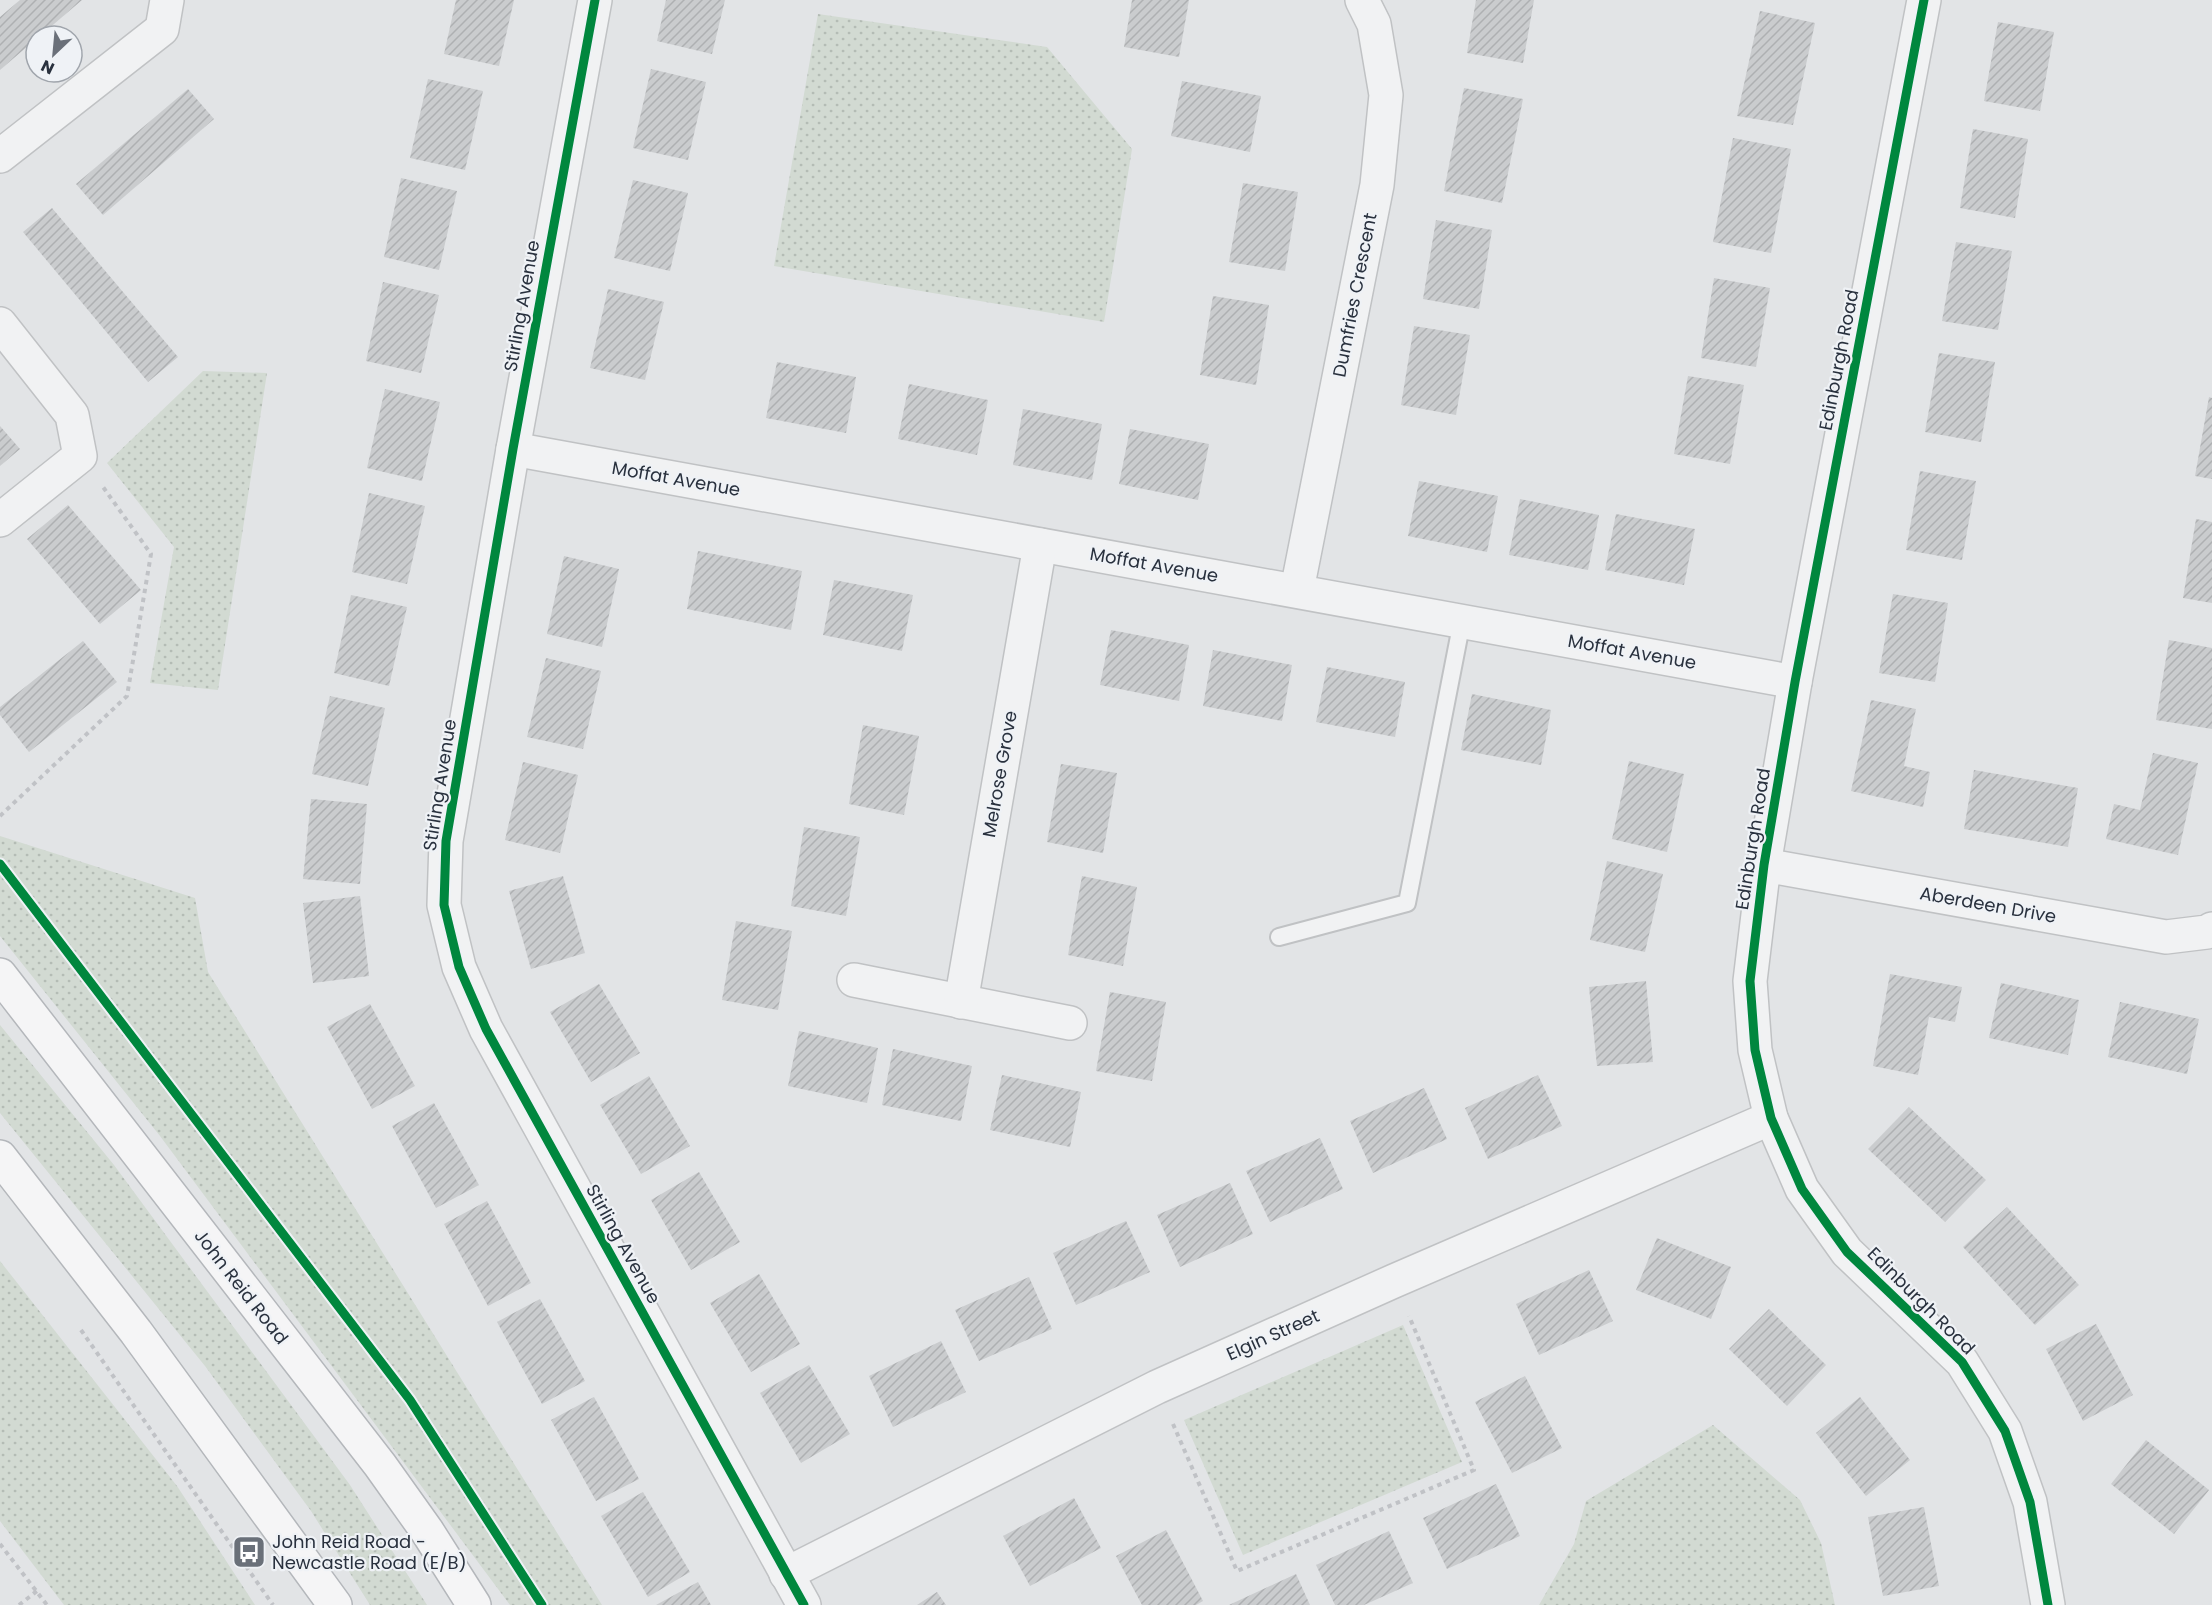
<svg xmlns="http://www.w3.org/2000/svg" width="2212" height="1605" viewBox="0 0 2212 1605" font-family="Poppins,sans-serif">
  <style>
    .grass { fill: url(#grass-dots) }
    .building { fill: url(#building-hatch) }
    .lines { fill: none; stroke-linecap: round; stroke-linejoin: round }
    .service-casing { stroke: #c0c2c4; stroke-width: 20 }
    .minor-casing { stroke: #c0c2c4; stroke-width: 36 }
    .trunk-casing { stroke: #b4b7bb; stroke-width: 36 }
    .path { stroke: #c0c2c6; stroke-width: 4; stroke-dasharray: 4.5 4.5; stroke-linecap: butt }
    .service { stroke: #f1f2f3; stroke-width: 16 }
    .minor { stroke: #f1f2f3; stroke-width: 33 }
    .trunk { stroke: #f5f5f6; stroke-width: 33 }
    .cycleway-casing { stroke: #eff2f6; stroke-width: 13 }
    .cycleway { stroke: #00873e; stroke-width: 9 }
    .labels { text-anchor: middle; stroke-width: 4.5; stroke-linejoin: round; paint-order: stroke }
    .street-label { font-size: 18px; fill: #29313e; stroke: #eff2f6 }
    .poi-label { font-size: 18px; fill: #29313e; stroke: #eff2f6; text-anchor: start }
  </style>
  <defs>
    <pattern id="grass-dots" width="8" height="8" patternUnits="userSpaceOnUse" patternTransform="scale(1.5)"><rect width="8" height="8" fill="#d2dad2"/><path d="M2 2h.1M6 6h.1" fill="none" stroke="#b4bcb5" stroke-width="1.8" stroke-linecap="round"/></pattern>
    <pattern id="building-hatch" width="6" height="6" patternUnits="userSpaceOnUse" patternTransform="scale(1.5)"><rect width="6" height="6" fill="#caccce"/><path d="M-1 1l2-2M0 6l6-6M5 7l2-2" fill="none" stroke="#aeb0b2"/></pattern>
  </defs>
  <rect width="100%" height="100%" fill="#e2e4e6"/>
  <g class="grass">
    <path d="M 818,14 L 1047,47 L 1132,149 L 1104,322 L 774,266 Z"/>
    <path d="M 203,371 L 267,373 L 218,690 L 150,683 L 174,547 L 107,463 Z"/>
    <path d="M 0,836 L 195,898 L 208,972 L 602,1605 L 510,1605 L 160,1136 L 0,936 Z"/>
    <path d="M 0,1025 L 114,1165 L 350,1485 L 427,1605 L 370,1605 L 311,1511 L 205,1366 L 0,1113 Z"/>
    <path d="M 0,1261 L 177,1486 L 255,1605 L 64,1605 L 0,1521 Z"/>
    <path d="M 1403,1325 L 1462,1462 L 1243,1555 L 1184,1420 Z"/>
    <path d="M 1713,1425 L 1800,1500 L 1821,1543 L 1835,1605 L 1539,1605 L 1574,1544 L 1586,1501 Z"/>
  </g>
  <g class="building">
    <path d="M 20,0 L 82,0 L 40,36 L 36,36 L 36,39 L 0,70 L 0,17 Z"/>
    <path d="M 456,0 L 514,0 L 499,66 L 444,54 Z"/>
    <path d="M 666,0 L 725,0 L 712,54 L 657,41 Z"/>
    <path d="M 1132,0 L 1189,0 L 1179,57 L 1124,47 Z"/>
    <path d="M 1476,0 L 1534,0 L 1523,63 L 1467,53 Z"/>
    <path d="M 1760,11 L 1815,23 L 1793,125 L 1737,116 Z"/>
    <path d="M 1998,22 L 2054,32 L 2040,111 L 1984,101 Z"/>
    <path d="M 651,69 L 706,82 L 688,160 L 633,148 Z"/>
    <path d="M 428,79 L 483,91 L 465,170 L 410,158 Z"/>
    <path d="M 1182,81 L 1261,96 L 1250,152 L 1171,136 Z"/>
    <path d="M 1464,88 L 1523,99 L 1502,203 L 1444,191 Z"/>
    <path d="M 188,89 L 214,119 L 103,215 L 76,184 Z"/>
    <path d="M 1973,129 L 2028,139 L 2015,218 L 1960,208 Z"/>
    <path d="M 1733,138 L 1791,149 L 1771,253 L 1713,242 Z"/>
    <path d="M 401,178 L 457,191 L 439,270 L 384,257 Z"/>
    <path d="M 633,180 L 688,193 L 670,271 L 614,258 Z"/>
    <path d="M 1243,183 L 1298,192 L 1285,271 L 1229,262 Z"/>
    <path d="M 52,208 L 178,357 L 148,382 L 23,232 Z"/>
    <path d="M 1436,220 L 1492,230 L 1479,309 L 1423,299 Z"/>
    <path d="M 1956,242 L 2012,251 L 1998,330 L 1942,321 Z"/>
    <path d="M 1714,278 L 1770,288 L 1756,367 L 1701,358 Z"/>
    <path d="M 383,282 L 439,295 L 421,373 L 366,361 Z"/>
    <path d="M 608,289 L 664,302 L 645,380 L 590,368 Z"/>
    <path d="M 1213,296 L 1269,305 L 1256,385 L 1200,375 Z"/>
    <path d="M 1414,326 L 1470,335 L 1456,415 L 1401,405 Z"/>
    <path d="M 1939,353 L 1995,362 L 1981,442 L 1925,432 Z"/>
    <path d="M 777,362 L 856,377 L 846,433 L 766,418 Z"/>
    <path d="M 1688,376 L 1744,385 L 1730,464 L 1674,454 Z"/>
    <path d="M 909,384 L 988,400 L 977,455 L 898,439 Z"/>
    <path d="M 385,389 L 440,402 L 422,481 L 367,468 Z"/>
    <path d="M 2209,397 L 2212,398 L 2212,479 L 2195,476 Z"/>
    <path d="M 1023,409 L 1102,424 L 1092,480 L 1013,465 Z"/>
    <path d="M 0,426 L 20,449 L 0,466 Z"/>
    <path d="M 1130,429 L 1209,444 L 1198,500 L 1119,484 Z"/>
    <path d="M 1920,471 L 1976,481 L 1962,560 L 1906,550 Z"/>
    <path d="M 1419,481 L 1498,496 L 1487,552 L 1408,536 Z"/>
    <path d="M 369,493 L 425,506 L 407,584 L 352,572 Z"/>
    <path d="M 1520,499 L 1599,515 L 1588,570 L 1509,555 Z"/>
    <path d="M 68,505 L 141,590 L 100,624 L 27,539 Z"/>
    <path d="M 1616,514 L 1695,529 L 1684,585 L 1605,570 Z"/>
    <path d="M 2196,519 L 2212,522 L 2212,603 L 2183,598 Z"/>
    <path d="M 698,551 L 802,571 L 791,630 L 687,609 Z"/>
    <path d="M 564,556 L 619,569 L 602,647 L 547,634 Z"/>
    <path d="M 834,580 L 913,595 L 902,651 L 823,635 Z"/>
    <path d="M 1893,594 L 1948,603 L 1935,682 L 1879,673 Z"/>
    <path d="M 351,595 L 407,607 L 389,686 L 334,673 Z"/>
    <path d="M 1111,630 L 1189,645 L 1179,701 L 1100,685 Z"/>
    <path d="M 2169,640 L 2212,648 L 2212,729 L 2156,720 Z"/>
    <path d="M 83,641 L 117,682 L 29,752 L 0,715 L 0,707 Z"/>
    <path d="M 1213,650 L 1292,665 L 1282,721 L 1203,706 Z"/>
    <path d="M 546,658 L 601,671 L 583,749 L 527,737 Z"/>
    <path d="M 1327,667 L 1405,682 L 1395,737 L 1316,722 Z"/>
    <path d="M 1472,694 L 1551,710 L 1541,765 L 1461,750 Z"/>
    <path d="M 330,696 L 385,708 L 368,786 L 312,774 Z"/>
    <path d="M 1871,700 L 1916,709 L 1904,766 L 1930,772 L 1923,807 L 1851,791 Z"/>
    <path d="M 863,725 L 919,736 L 904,815 L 849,804 Z"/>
    <path d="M 2153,753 L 2198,763 L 2178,855 L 2106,839 L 2114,804 L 2140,810 Z"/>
    <path d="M 1629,761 L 1684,774 L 1667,852 L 1612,839 Z"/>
    <path d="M 523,762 L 578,775 L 560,853 L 505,840 Z"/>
    <path d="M 1061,764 L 1117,773 L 1103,853 L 1047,842 Z"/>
    <path d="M 1974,770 L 2078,788 L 2068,847 L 1964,829 Z"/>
    <path d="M 311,799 L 367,804 L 360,884 L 303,879 Z"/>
    <path d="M 804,827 L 860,837 L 846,916 L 791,906 Z"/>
    <path d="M 1607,861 L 1663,874 L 1645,952 L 1590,940 Z"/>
    <path d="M 563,876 L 585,953 L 531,969 L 509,891 Z"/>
    <path d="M 1082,876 L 1137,887 L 1123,966 L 1068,955 Z"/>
    <path d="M 360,896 L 369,976 L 313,983 L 303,903 Z"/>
    <path d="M 736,921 L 792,931 L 778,1010 L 722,1000 Z"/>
    <path d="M 1890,974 L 1962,987 L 1955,1022 L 1929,1017 L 1918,1075 L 1873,1066 Z"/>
    <path d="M 1646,981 L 1653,1062 L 1597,1066 L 1589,987 Z"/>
    <path d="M 2001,983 L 2079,1000 L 2068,1055 L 1989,1038 Z"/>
    <path d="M 599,984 L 640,1053 L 591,1082 L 550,1012 Z"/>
    <path d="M 1110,992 L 1166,1002 L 1152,1081 L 1096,1071 Z"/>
    <path d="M 2120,1002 L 2199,1019 L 2187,1074 L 2108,1057 Z"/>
    <path d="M 370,1004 L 415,1086 L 372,1109 L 327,1027 Z"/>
    <path d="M 799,1031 L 878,1048 L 867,1103 L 788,1086 Z"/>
    <path d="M 893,1049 L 972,1066 L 961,1121 L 882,1105 Z"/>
    <path d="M 1002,1075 L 1081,1092 L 1070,1147 L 990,1130 Z"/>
    <path d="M 1538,1075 L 1562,1126 L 1488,1159 L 1465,1108 Z"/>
    <path d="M 649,1076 L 690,1146 L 641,1174 L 600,1105 Z"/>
    <path d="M 1424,1088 L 1447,1139 L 1373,1173 L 1350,1121 Z"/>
    <path d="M 434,1103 L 479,1185 L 436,1208 L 392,1126 Z"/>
    <path d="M 1909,1107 L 1986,1180 L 1945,1222 L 1868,1149 Z"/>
    <path d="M 1320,1138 L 1343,1189 L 1270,1222 L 1246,1171 Z"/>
    <path d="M 699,1172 L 740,1242 L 691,1270 L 651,1200 Z"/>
    <path d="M 1230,1183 L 1253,1234 L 1180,1267 L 1157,1215 Z"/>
    <path d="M 487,1201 L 531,1283 L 488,1306 L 444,1224 Z"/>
    <path d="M 2007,1207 L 2079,1285 L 2035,1325 L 1963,1247 Z"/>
    <path d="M 1126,1221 L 1150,1272 L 1076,1305 L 1053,1253 Z"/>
    <path d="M 1657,1238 L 1731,1267 L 1711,1319 L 1636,1290 Z"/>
    <path d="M 1589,1270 L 1613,1321 L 1539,1355 L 1516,1304 Z"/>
    <path d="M 759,1274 L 800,1344 L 751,1372 L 710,1303 Z"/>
    <path d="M 1029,1277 L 1052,1329 L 979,1361 L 955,1310 Z"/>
    <path d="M 540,1299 L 585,1381 L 542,1404 L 497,1322 Z"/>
    <path d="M 1769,1309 L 1826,1365 L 1787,1406 L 1729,1349 Z"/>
    <path d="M 2096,1324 L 2133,1395 L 2083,1421 L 2046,1349 Z"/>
    <path d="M 941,1341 L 966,1392 L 893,1427 L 869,1376 Z"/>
    <path d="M 809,1365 L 850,1434 L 801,1463 L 760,1393 Z"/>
    <path d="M 1525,1376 L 1562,1448 L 1512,1473 L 1475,1402 Z"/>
    <path d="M 594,1397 L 639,1479 L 596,1501 L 551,1420 Z"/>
    <path d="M 1860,1397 L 1910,1460 L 1866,1496 L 1816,1433 Z"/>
    <path d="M 2146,1440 L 2209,1490 L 2174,1534 L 2111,1484 Z"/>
    <path d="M 1496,1484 L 1520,1536 L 1447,1569 L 1423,1518 Z"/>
    <path d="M 643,1492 L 690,1572 L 648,1597 L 601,1516 Z"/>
    <path d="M 1074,1498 L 1101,1548 L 1030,1586 L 1003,1536 Z"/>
    <path d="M 1924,1507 L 1939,1586 L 1883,1596 L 1868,1517 Z"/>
    <path d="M 1166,1530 L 1203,1601 L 1196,1605 L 1142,1605 L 1116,1556 Z"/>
    <path d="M 1389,1531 L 1413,1583 L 1364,1605 L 1335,1605 L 1316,1565 Z"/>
    <path d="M 1296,1574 L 1310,1605 L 1229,1605 Z"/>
    <path d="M 698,1582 L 711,1605 L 656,1605 Z"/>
    <path d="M 937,1592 L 946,1605 L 917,1605 Z"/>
  </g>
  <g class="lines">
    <g class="service-casing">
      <path id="service" d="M 1279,937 L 1407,903 L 1462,621"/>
    </g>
    <g class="minor-casing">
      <g id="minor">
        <path d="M 595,0 L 513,449 L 446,841 L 444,905 L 459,967 L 486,1029 L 804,1605"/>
        <path d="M 1924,0 L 1795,682 L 1764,865 L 1750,981 L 1755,1050 L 1771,1118 L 1802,1189 L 1847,1252 L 1962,1362 L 2005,1431 L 2030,1502 L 2048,1605"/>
        <path d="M 0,156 L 162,29 L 167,0"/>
        <path d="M 0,324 L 72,415 L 80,456 L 0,520"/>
        <path d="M 513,449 L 1795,682"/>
        <path d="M 1297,590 L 1377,185 L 1386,95 L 1374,24 L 1362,0"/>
        <path d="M 1764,865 L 2166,937 L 2207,932 L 2212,929"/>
        <path d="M 854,980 L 1070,1023"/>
        <path d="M 961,1002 L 1040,545"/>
        <path d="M 786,1574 L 1157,1387 L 1394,1281 L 1771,1118"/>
      </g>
    </g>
    <g class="trunk-casing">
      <g id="trunk">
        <path d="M 0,975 L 380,1465 L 427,1531 L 474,1605"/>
        <path d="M 0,1157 L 136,1332 L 335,1605"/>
      </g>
    </g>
    <g class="path">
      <path d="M 0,816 L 127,696 L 151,554 L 103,487"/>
      <path d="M 81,1330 L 273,1605"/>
      <path d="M 1173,1424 L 1237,1571 L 1474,1470 L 1409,1316"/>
      <path d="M 0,1544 L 47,1605"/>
      <path d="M 19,1605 L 37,1591"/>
    </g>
    <use href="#service" class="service"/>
    <use href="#minor" class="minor"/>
    <use href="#trunk" class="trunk"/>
    <g class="cycleway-casing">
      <g id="cycleway">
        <path d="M 595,0 L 513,449 L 446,841 L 444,905 L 459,967 L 486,1029 L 804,1605"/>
        <path d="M 1924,0 L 1795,682 L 1764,865 L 1750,981 L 1755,1050 L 1771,1118 L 1802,1189 L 1847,1252 L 1962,1362 L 2005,1431 L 2030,1502 L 2048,1605"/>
        <path d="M 0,864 L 410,1400 L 542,1605"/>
      </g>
    </g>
    <use href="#cycleway" class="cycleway"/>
  </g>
  <defs>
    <g id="bus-square" transform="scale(1.725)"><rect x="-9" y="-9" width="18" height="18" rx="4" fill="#6a7079" stroke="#eff2f6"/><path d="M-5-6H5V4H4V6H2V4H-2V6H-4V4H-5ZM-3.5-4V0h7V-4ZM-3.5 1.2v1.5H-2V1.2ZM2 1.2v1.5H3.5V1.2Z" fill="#fff"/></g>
  </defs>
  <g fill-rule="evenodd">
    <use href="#bus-square" x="249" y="1552"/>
  </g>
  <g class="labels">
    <g class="street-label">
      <text transform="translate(1355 295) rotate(-79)" y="6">Dumfries Crescent</text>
      <text transform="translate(522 306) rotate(-80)" y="6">Stirling Avenue</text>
      <text transform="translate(1839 360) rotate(-79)" y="6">Edinburgh Road</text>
      <text transform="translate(676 479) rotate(10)" y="6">Moffat Avenue</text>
      <text transform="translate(1154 565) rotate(10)" y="6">Moffat Avenue</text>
      <text transform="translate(1632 652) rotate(10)" y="6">Moffat Avenue</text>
      <text transform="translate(1000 774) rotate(-80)" y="6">Melrose Grove</text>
      <text transform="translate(440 785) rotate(-81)" y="6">Stirling Avenue</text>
      <text transform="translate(1753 839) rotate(-81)" y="6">Edinburgh Road</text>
      <text transform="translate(1988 905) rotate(10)" y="6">Aberdeen Drive</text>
      <text transform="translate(623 1244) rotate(61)" y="6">Stirling Avenue</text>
      <text transform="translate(241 1287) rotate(52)" y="6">John Reid Road</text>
      <text transform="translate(1921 1301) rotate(45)" y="6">Edinburgh Road</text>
      <text transform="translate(1273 1335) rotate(-24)" y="6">Elgin Street</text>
    </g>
    <g class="poi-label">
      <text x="272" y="1548">John Reid Road -<tspan x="272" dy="21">Newcastle Road (E/B)</tspan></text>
    </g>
  </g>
  <g transform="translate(54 54) rotate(206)"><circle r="28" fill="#eff2f6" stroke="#a0a5ac" stroke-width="1.5"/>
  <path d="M0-4.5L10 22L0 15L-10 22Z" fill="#6a7079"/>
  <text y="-9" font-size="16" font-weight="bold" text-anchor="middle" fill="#29313e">N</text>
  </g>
</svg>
